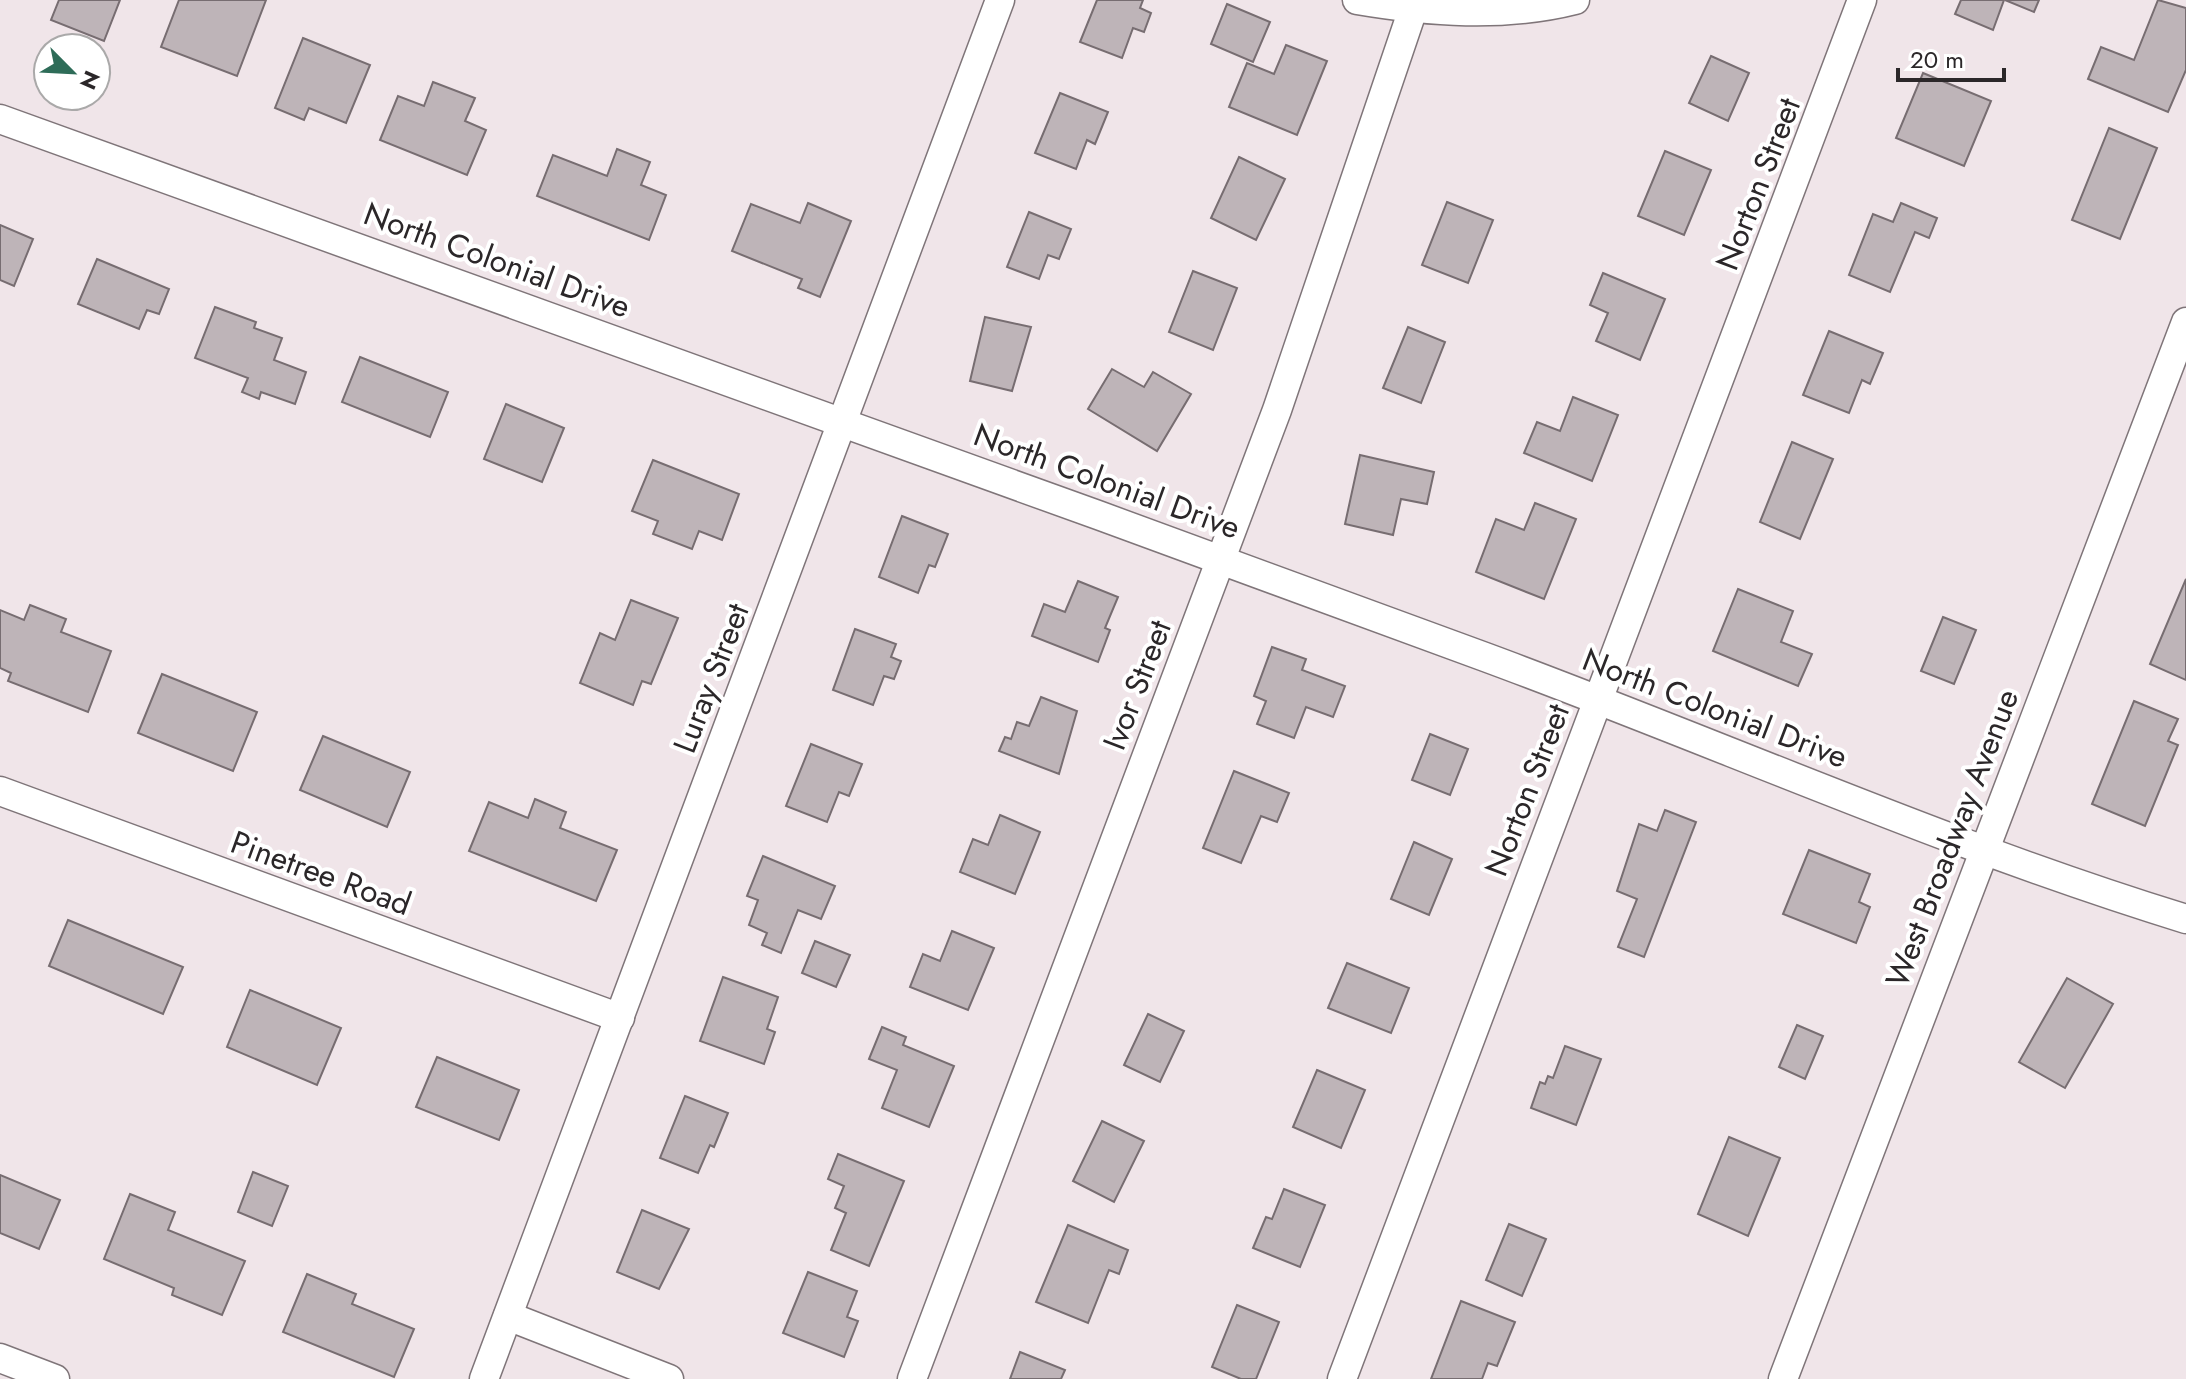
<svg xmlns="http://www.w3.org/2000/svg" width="2186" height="1379" viewBox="0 0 2186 1379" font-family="Jost,sans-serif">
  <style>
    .building { fill: #beb4b8; stroke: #776d71; stroke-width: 2 }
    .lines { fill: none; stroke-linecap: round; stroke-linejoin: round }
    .street-casing { stroke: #7f7579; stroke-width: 31 }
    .street { stroke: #fff; stroke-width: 28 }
    .labels { text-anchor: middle; stroke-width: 8; stroke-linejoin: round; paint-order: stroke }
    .street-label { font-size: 32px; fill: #2b2729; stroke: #fff }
  </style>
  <rect width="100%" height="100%" fill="#f0e5e9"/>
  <g class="building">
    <path d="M 59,0 L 120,0 L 104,41 L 51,20 Z"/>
    <path d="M 179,0 L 266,0 L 237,76 L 161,47 Z"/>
    <path d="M 1097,0 L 1143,0 L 1140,8 L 1151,13 L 1144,32 L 1133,28 L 1122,58 L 1080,42 Z"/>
    <path d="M 1961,0 L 2004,0 L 1993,30 L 1955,14 Z"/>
    <path d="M 2005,0 L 2039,0 L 2034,12 Z"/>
    <path d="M 2158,0 L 2186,8 L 2186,70 L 2168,112 L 2088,79 L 2101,47 L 2134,60 Z"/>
    <path d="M 1227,4 L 1270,22 L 1253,62 L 1211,44 Z"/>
    <path d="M 303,38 L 370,65 L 346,123 L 309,108 L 304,120 L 275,108 Z"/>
    <path d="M 1286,45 L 1327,61 L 1297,135 L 1229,107 L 1247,63 L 1274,74 Z"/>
    <path d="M 1711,56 L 1749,73 L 1728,121 L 1689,103 Z"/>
    <path d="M 1923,73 L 1991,101 L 1964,166 L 1896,138 Z"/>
    <path d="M 433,82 L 475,98 L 465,121 L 486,130 L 467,175 L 380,140 L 398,96 L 424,106 Z"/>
    <path d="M 1060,93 L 1108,112 L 1095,144 L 1087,140 L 1076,169 L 1035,153 Z"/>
    <path d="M 2109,128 L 2157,148 L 2120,239 L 2072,220 Z"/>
    <path d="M 617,149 L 650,162 L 641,185 L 666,195 L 649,240 L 537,196 L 553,155 L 607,176 Z"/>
    <path d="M 1665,151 L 1711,170 L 1684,235 L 1638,216 Z"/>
    <path d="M 1239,157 L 1285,179 L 1256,240 L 1211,218 Z"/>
    <path d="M 1447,202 L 1493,220 L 1468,283 L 1422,265 Z"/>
    <path d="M 808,203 L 851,221 L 820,297 L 798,288 L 802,279 L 732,251 L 751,204 L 800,223 Z"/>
    <path d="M 1901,203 L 1937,218 L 1929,238 L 1915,232 L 1890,292 L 1849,275 L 1873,214 L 1893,222 Z"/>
    <path d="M 1029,212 L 1071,229 L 1059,259 L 1048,255 L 1039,279 L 1007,267 Z"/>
    <path d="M 0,225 L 33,239 L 14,286 L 0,280 Z"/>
    <path d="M 97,259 L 169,289 L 159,314 L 147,310 L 139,329 L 78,304 Z"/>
    <path d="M 1193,271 L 1237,288 L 1213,350 L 1169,332 Z"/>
    <path d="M 1603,273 L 1665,299 L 1640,360 L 1596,341 L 1608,313 L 1590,305 Z"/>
    <path d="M 215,307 L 256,322 L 254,328 L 282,338 L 274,360 L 306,372 L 295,404 L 261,392 L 259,399 L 242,392 L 248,378 L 195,358 Z"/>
    <path d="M 985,317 L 1031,327 L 1012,391 L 970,381 Z"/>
    <path d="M 1408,327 L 1445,342 L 1421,403 L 1383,388 Z"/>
    <path d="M 1829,331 L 1883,353 L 1870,384 L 1862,380 L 1849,413 L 1803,395 Z"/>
    <path d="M 360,357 L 448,392 L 430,437 L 342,402 Z"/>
    <path d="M 1112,369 L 1144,387 L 1153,372 L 1191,394 L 1157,451 L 1088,409 Z"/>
    <path d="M 1573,397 L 1618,415 L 1592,481 L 1524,453 L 1537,422 L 1560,431 Z"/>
    <path d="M 506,404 L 564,428 L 542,482 L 484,459 Z"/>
    <path d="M 1792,442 L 1833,459 L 1800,539 L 1760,522 Z"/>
    <path d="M 1360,455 L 1434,472 L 1427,504 L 1401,499 L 1393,535 L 1345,524 Z"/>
    <path d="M 653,460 L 739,494 L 722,540 L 699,531 L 692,549 L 653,534 L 658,521 L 632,511 Z"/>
    <path d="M 1535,503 L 1576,519 L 1544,599 L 1476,572 L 1496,519 L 1524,530 Z"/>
    <path d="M 902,516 L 948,534 L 935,567 L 929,565 L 918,593 L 879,577 Z"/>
    <path d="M 2186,579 L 2186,680 L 2150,664 Z"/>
    <path d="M 1078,581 L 1118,597 L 1105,628 L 1110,630 L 1098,662 L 1032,636 L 1044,604 L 1065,612 Z"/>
    <path d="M 1738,589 L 1793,611 L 1781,642 L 1812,654 L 1798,686 L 1713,651 Z"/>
    <path d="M 631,600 L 678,618 L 651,684 L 642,681 L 633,705 L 580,683 L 600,633 L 615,640 Z"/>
    <path d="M 30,605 L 66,619 L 61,632 L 111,651 L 88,712 L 8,681 L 11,673 L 0,668 L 0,610 L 24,620 Z"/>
    <path d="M 1943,617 L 1976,630 L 1954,684 L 1921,671 Z"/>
    <path d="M 855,629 L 896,644 L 891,657 L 901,661 L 894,679 L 884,676 L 873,705 L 833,690 Z"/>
    <path d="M 1272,647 L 1306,659 L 1302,670 L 1345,686 L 1333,717 L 1306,707 L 1294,738 L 1257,724 L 1266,701 L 1254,696 Z"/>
    <path d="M 162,674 L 257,712 L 233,771 L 138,733 Z"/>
    <path d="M 1041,697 L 1077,711 L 1059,774 L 999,751 L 1005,737 L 1011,739 L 1017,722 L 1029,726 Z"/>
    <path d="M 2134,701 L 2178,719 L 2168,741 L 2178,745 L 2145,826 L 2092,804 Z"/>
    <path d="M 1430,734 L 1468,749 L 1450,795 L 1412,780 Z"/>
    <path d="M 323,736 L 410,772 L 387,827 L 300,790 Z"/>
    <path d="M 811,744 L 862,764 L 849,796 L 839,792 L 827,822 L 786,806 Z"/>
    <path d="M 1234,771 L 1289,793 L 1277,822 L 1261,816 L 1241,863 L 1203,848 Z"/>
    <path d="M 535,799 L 566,812 L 560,828 L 617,850 L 596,901 L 469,851 L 489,802 L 528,818 Z"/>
    <path d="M 1665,810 L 1696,822 L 1644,957 L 1618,947 L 1637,899 L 1617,891 L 1639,824 L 1657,831 Z"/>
    <path d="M 1000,815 L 1040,832 L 1015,894 L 960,872 L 973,839 L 988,845 Z"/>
    <path d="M 1414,842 L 1452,859 L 1429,915 L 1391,899 Z"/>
    <path d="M 1809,850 L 1870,874 L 1859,902 L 1870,907 L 1856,943 L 1783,914 Z"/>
    <path d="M 763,856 L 835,886 L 821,919 L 798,910 L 781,953 L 762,945 L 767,933 L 749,925 L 758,900 L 747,896 Z"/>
    <path d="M 68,920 L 183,967 L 163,1014 L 49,966 Z"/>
    <path d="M 952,931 L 994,948 L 968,1010 L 910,987 L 923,954 L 940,961 Z"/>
    <path d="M 815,941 L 850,955 L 836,987 L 802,973 Z"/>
    <path d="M 1347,963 L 1409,988 L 1391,1033 L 1328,1008 Z"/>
    <path d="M 723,977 L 778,997 L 767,1029 L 775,1032 L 764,1064 L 700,1041 Z"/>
    <path d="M 2067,978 L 2113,1004 L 2065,1088 L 2019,1062 Z"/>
    <path d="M 250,990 L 341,1028 L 317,1085 L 227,1047 Z"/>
    <path d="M 1148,1014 L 1184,1031 L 1160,1082 L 1124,1065 Z"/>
    <path d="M 1797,1025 L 1823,1036 L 1805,1079 L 1779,1067 Z"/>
    <path d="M 882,1027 L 906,1037 L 903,1045 L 954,1066 L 929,1127 L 882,1108 L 897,1070 L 869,1059 Z"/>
    <path d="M 1565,1046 L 1601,1059 L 1576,1125 L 1531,1108 L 1540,1082 L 1545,1084 L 1548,1076 L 1553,1078 Z"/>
    <path d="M 437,1057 L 519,1090 L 499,1140 L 416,1107 Z"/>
    <path d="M 1317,1070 L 1365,1090 L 1341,1148 L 1293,1127 Z"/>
    <path d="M 685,1096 L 728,1113 L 714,1147 L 710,1145 L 698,1173 L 660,1158 Z"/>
    <path d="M 1102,1121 L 1144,1141 L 1114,1202 L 1073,1181 Z"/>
    <path d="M 1729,1137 L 1780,1158 L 1748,1236 L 1698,1214 Z"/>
    <path d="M 838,1154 L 904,1181 L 869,1266 L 831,1250 L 846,1213 L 835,1208 L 844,1186 L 828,1179 Z"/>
    <path d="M 253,1172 L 288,1186 L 272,1226 L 238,1212 Z"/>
    <path d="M 0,1175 L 60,1200 L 39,1249 L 0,1233 Z"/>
    <path d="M 1284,1189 L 1325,1205 L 1300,1267 L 1253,1248 L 1266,1217 L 1272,1219 Z"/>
    <path d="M 130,1194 L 175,1212 L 168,1230 L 245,1261 L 222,1315 L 172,1295 L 174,1288 L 104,1259 Z"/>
    <path d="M 642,1210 L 689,1229 L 659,1289 L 617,1272 Z"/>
    <path d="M 1509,1224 L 1546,1239 L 1522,1296 L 1486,1280 Z"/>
    <path d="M 1068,1225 L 1128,1250 L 1119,1274 L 1109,1270 L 1088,1323 L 1036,1302 Z"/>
    <path d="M 808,1272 L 857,1291 L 847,1317 L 858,1321 L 844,1357 L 783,1333 Z"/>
    <path d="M 307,1274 L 356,1294 L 352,1304 L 414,1329 L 394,1377 L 283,1332 Z"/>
    <path d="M 1461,1301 L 1515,1322 L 1497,1366 L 1488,1363 L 1482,1379 L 1431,1379 Z"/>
    <path d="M 1237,1305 L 1279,1322 L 1256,1379 L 1241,1379 L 1212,1367 Z"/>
    <path d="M 1020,1352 L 1065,1370 L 1061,1379 L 1010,1379 Z"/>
  </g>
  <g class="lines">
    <g class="street-casing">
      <g id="street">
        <path d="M 1357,0 C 1428,12 1504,18 1575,0"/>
        <path d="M 0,119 C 496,296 991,475 1485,657 C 1718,743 1948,846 2186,919"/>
        <path d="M 0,791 L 620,1018"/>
        <path d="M 508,1316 L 669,1379"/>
        <path d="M 0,1358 L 55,1379"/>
        <path d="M 484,1379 L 1000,0"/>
        <path d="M 912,1379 L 1277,410 L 1413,9"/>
        <path d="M 1342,1379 L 1862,0"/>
        <path d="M 1783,1379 L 2186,322"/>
      </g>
    </g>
    <use href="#street" class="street"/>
  </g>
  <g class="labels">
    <g class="street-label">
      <text transform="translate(1758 184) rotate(-69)" y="11">Norton Street</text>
      <text transform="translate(497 260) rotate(20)" y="11">North Colonial Drive</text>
      <text transform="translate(1107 481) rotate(20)" y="11">North Colonial Drive</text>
      <text transform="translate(711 678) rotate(-69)" y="11">Luray Street</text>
      <text transform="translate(1137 685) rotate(-69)" y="11">Ivor Street</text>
      <text transform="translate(1715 708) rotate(21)" y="11">North Colonial Drive</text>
      <text transform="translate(1527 790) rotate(-69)" y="11">Norton Street</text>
      <text transform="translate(1952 838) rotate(-69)" y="11">West Broadway Avenue</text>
      <text transform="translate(321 873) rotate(20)" y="11">Pinetree Road</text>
    </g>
  </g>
  <g transform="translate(72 72) rotate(114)"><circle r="38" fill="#ffffff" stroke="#aaa9a9" stroke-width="2"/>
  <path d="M0-6L14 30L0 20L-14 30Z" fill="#2e6c58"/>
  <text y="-12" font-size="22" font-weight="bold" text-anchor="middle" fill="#2b2729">N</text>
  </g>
  <path d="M1898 68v12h106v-12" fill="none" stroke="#2b2729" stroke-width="4"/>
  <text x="1910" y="68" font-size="24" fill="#2b2729" stroke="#ffffff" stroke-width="6" paint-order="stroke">20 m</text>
</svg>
